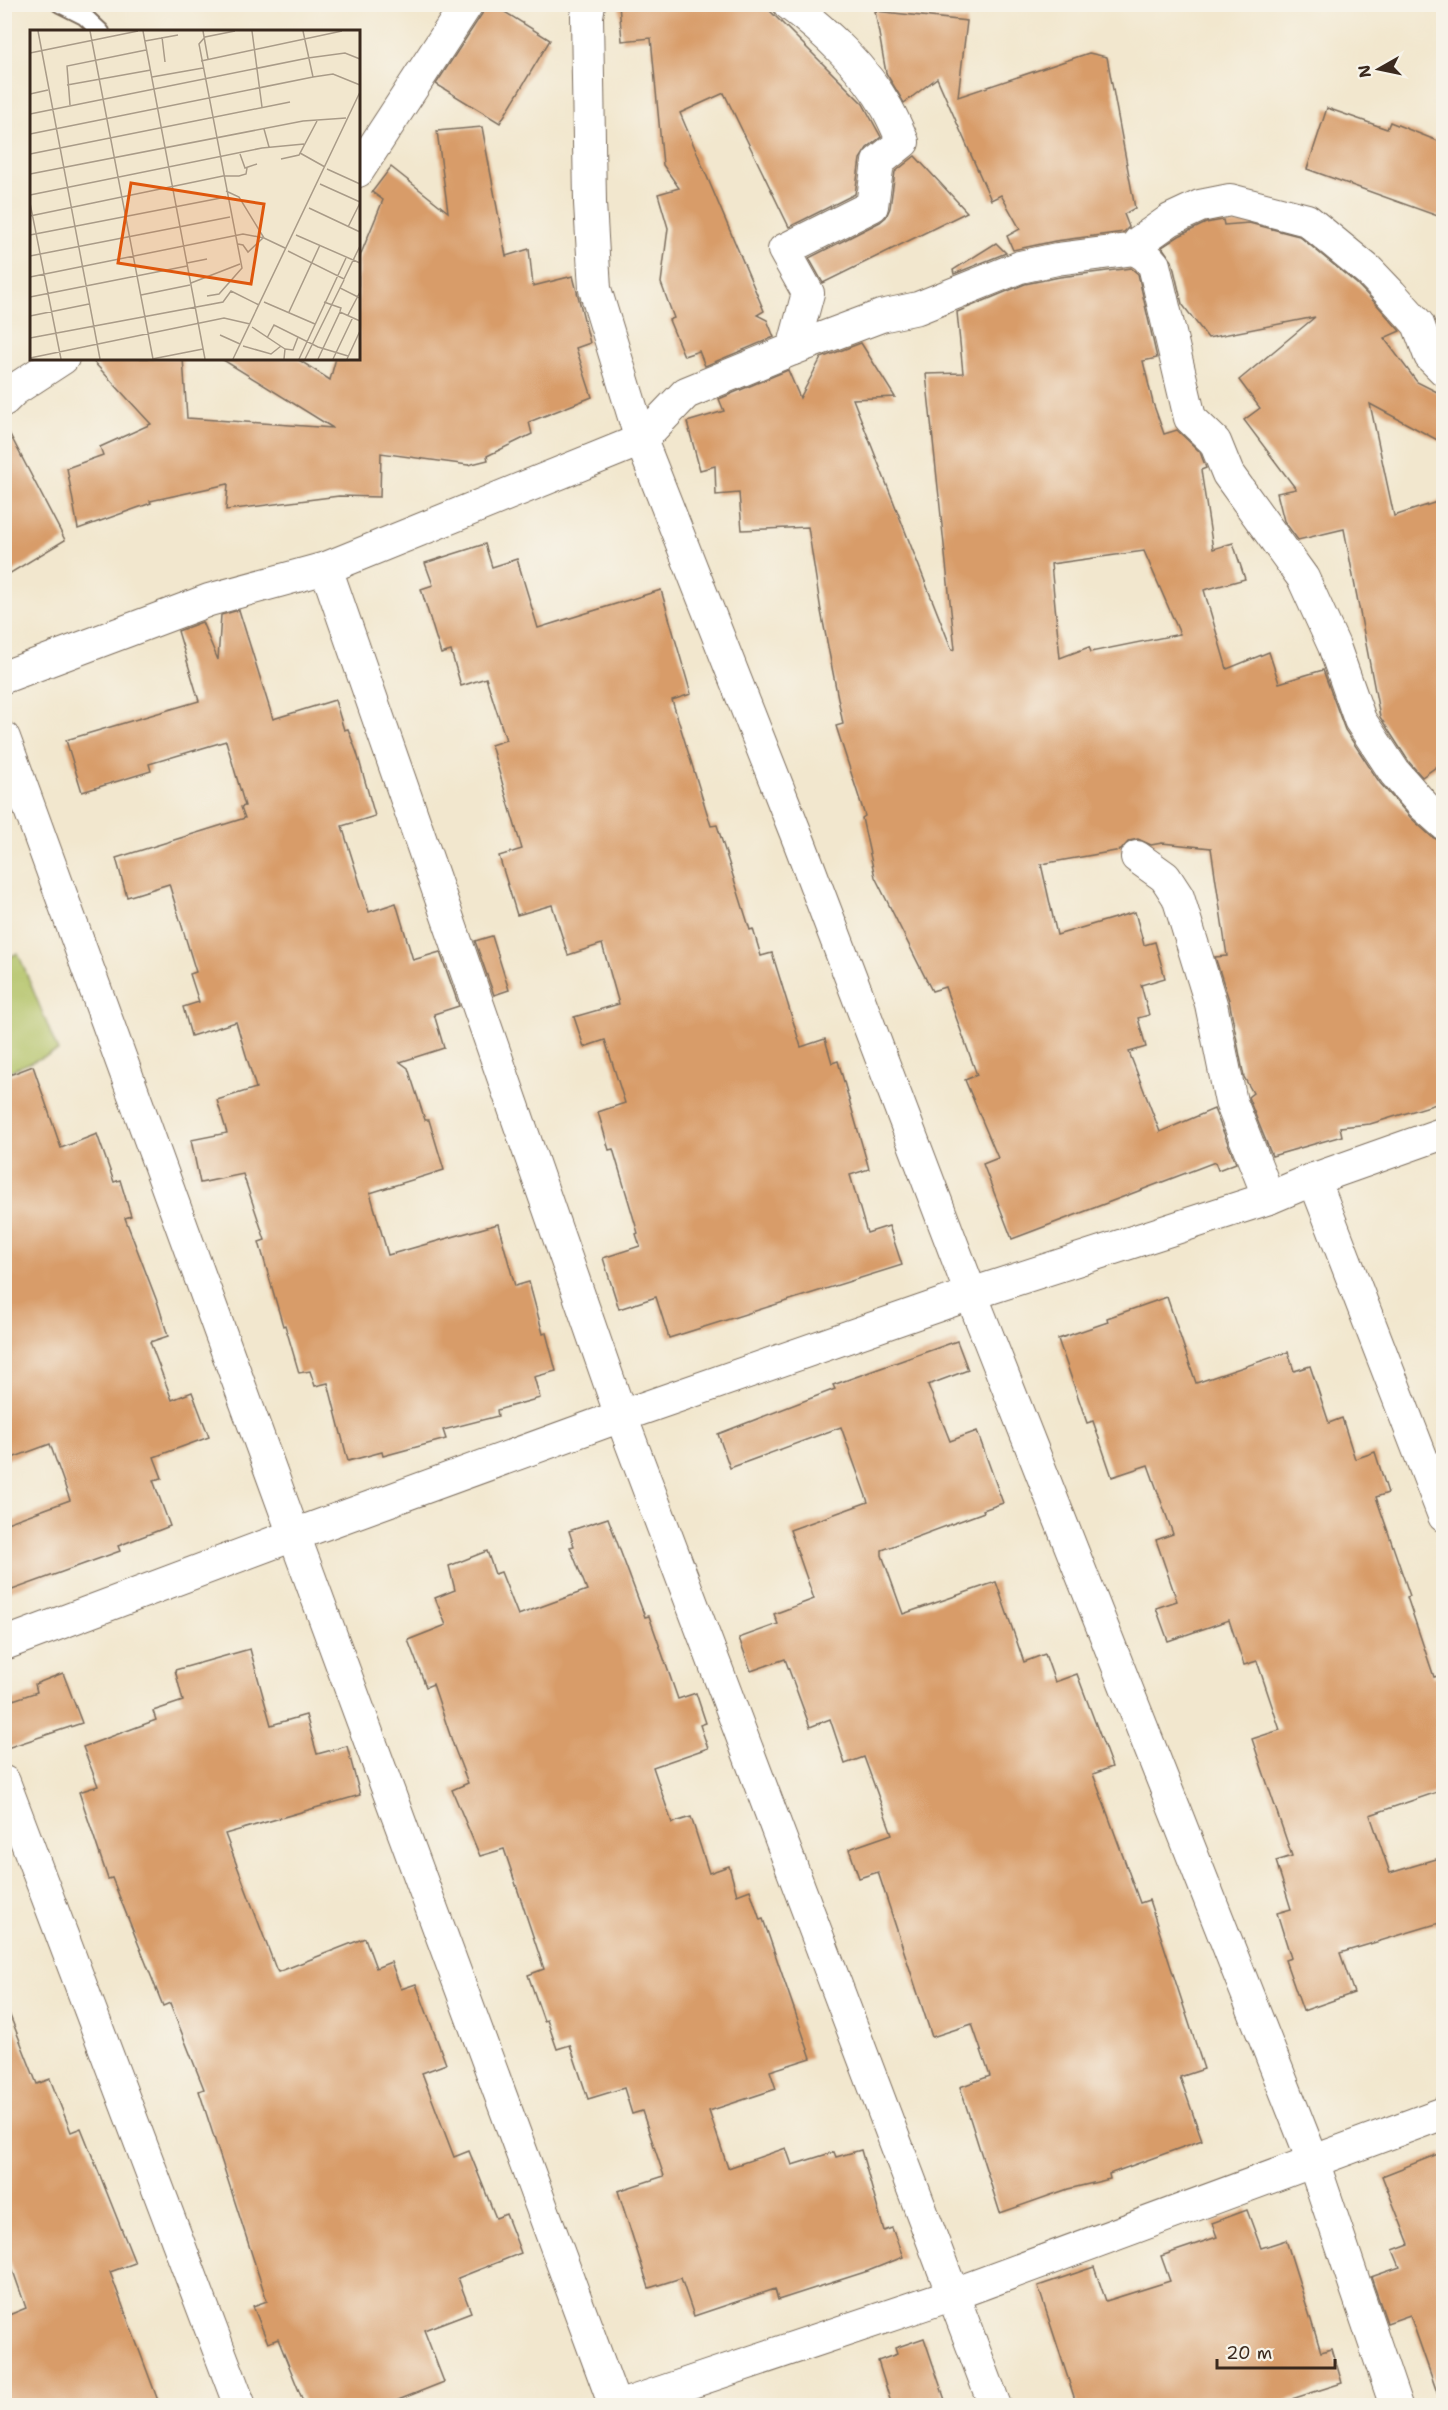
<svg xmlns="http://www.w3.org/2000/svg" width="1448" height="2410" viewBox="0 0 1448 2410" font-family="'Shantell Sans',sans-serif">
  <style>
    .green { fill: #b0c164; stroke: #767641; stroke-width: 1.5 }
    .building { fill: #d89c69; fill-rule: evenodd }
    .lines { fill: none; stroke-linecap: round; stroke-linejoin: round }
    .lane-casing { stroke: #7b6c5c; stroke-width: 20 }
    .street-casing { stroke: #7b6c5c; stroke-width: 34 }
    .lane { stroke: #fff; stroke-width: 16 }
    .street { stroke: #fff; stroke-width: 32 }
    .inset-road { fill: none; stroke: #a99b88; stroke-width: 1.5 }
    .view { fill: #df570d; fill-opacity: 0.15; stroke: #df570d; stroke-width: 3 }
    .inset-edge { fill: none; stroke: #3b2a1e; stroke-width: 3 }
  </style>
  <rect width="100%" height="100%" fill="#f7f3e8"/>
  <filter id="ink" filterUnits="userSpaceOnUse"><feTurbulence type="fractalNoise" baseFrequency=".0167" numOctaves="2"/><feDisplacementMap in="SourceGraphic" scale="12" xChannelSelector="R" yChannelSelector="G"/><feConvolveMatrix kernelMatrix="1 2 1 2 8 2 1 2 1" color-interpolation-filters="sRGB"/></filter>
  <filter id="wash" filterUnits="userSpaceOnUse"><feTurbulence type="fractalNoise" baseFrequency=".008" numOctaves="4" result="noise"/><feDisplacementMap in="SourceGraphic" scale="24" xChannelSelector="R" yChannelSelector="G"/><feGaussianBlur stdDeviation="1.35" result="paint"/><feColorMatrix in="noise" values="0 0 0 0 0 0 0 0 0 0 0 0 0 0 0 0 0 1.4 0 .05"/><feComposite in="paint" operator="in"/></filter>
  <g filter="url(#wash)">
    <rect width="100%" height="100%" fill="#f2e7ce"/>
    <path class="green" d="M 18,953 L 58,1051 L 5,1073 L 5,959 Z"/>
    <g id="blocks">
      <g class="building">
        <path d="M 485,4 L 492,4 L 550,40 L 500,123 L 436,84 L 482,14 Z"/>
        <path d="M 619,4 L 763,4 L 863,104 L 881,137 L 867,148 L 860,159 L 855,194 L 789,227 L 724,93 L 680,113 L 764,311 L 757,315 L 767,320 L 774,337 L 705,366 L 699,351 L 684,356 L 669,320 L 674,318 L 661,283 L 668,228 L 658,194 L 679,188 L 663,165 L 651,38 L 622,41 Z"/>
        <path d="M 875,11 L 967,21 L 958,97 L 1089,53 L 1107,57 L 1135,208 L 1124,214 L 1129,227 L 1124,232 L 1055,241 L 1013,250 L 1007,236 L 1020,229 L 1001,195 L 991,200 L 937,78 L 904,103 L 886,73 Z"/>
        <path d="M 1327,108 L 1387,129 L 1390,122 L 1443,143 L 1443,218 L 1307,169 Z"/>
        <path d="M 482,127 L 506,256 L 529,249 L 533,286 L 573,276 L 590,343 L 576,348 L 592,397 L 529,422 L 532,434 L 487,456 L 488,460 L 468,465 L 381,453 L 380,497 L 339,496 L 226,510 L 228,484 L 150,501 L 151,503 L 78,529 L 67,468 L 103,455 L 100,447 L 151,424 L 90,358 L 183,358 L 187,418 L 333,428 L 220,358 L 296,358 L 330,380 L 336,358 L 358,358 L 358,261 L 383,200 L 372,192 L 391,167 L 448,212 L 437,131 Z"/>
        <path d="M 915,156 L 967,212 L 823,283 L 809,258 L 880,222 L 886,217 L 890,208 L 895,172 Z"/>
        <path d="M 1223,220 L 1224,225 L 1249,223 L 1299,236 L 1357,284 L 1378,306 L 1400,331 L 1384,338 L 1417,382 L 1443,395 L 1443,443 L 1370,404 L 1394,516 L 1443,500 L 1443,762 L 1422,777 L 1409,762 L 1380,717 L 1344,529 L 1298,540 L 1284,521 L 1277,493 L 1296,489 L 1244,420 L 1260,408 L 1239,380 L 1315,317 L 1208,338 L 1182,304 L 1172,261 L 1162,247 L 1179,236 L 1206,223 Z"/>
        <path d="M 996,243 L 1006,253 L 954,274 L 953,270 Z"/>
        <path d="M 1131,268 L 1138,274 L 1157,358 L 1143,361 L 1153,403 L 1164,434 L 1177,430 L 1200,452 L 1206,468 L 1201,470 L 1213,549 L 1233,543 L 1245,579 L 1204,590 L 1227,669 L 1269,652 L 1279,683 L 1323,670 L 1345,730 L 1380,783 L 1411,818 L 1432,837 L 1443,842 L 1443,1102 L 1370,1124 L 1340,1127 L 1342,1136 L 1272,1156 L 1248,1097 L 1253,1093 L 1244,1077 L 1229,1000 L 1215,957 L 1227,956 L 1211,848 L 1162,843 L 1151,845 L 1138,839 L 1129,841 L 1121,850 L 1041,864 L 1057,935 L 1135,912 L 1144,945 L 1155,942 L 1165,978 L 1141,985 L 1149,1015 L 1138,1018 L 1146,1047 L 1129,1052 L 1160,1132 L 1214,1109 L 1236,1163 L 1218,1170 L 1215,1162 L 1012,1239 L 983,1164 L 998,1158 L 965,1080 L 977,1075 L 945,987 L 932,991 L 875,877 L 862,818 L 865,816 L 836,726 L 843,724 L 821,611 L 808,527 L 742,530 L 739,493 L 716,495 L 715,466 L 700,470 L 687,422 L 724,411 L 719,399 L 788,370 L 800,398 L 821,358 L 861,343 L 895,397 L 853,399 L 952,650 L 955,649 L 926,374 L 963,373 L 957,312 L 1025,284 L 1060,277 ZM 1144,551 L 1180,634 L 1091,652 L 1089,647 L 1060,658 L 1051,564 Z"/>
        <path d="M 4,423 L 65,540 L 4,577 Z"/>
        <path d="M 485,544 L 492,567 L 517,559 L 538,628 L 661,590 L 691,694 L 672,700 L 711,826 L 717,825 L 750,930 L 753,929 L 761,956 L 772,953 L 801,1047 L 825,1039 L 832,1063 L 838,1061 L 869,1169 L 850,1175 L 867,1233 L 889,1226 L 902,1265 L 669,1338 L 656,1297 L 619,1309 L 603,1258 L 640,1246 L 636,1234 L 638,1233 L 613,1149 L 609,1150 L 598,1112 L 625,1103 L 605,1040 L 584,1047 L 574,1017 L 619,1004 L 602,944 L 568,955 L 552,905 L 517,915 L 499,856 L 522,849 L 491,745 L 506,740 L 486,678 L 461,686 L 451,651 L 441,654 L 421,589 L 433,585 L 425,563 Z"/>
        <path d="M 239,610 L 273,719 L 335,700 L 344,730 L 348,729 L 357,753 L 375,816 L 342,826 L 369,912 L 396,903 L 413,960 L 440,952 L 459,1006 L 434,1014 L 444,1048 L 400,1062 L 408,1068 L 425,1120 L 429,1120 L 444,1170 L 370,1193 L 388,1255 L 498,1224 L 515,1286 L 529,1282 L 543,1334 L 546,1333 L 556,1371 L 534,1377 L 540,1398 L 497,1410 L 498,1416 L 443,1430 L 446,1439 L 383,1456 L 382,1452 L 348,1461 L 328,1383 L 315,1386 L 310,1371 L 299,1373 L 285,1325 L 283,1326 L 259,1242 L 265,1240 L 243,1174 L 200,1183 L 191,1140 L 227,1133 L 217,1100 L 256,1088 L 236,1022 L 191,1036 L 183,1007 L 199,1002 L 190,974 L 196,972 L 169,884 L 127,897 L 116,858 L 245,818 L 241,807 L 245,806 L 226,741 L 149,764 L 151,771 L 82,792 L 66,740 L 199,701 L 178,631 L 202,622 L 218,660 L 221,615 Z"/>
        <path d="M 492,936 L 509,990 L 494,995 L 475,941 Z"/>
        <path d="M 33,1066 L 61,1148 L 97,1134 L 114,1182 L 120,1180 L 131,1216 L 125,1218 L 158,1304 L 168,1336 L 150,1342 L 172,1400 L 192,1392 L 209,1437 L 154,1457 L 162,1478 L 153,1480 L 170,1526 L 118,1546 L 120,1551 L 4,1593 L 4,1524 L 70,1500 L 50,1444 L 4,1461 L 4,1077 Z"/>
        <path d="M 1167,1297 L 1196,1383 L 1288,1352 L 1294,1371 L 1310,1366 L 1329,1423 L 1342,1418 L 1355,1459 L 1375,1452 L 1388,1493 L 1376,1497 L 1410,1596 L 1407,1597 L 1434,1677 L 1438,1676 L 1443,1693 L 1443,1790 L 1370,1815 L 1390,1873 L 1443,1857 L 1443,1922 L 1340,1953 L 1354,1993 L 1303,2011 L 1285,1960 L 1291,1958 L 1277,1913 L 1291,1909 L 1276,1861 L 1292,1856 L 1252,1739 L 1280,1730 L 1257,1661 L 1244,1665 L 1229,1620 L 1168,1641 L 1156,1608 L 1177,1601 L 1156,1540 L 1173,1534 L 1148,1465 L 1112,1477 L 1093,1421 L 1087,1423 L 1058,1339 L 1108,1322 L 1107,1318 Z"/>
        <path d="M 957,1341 L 968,1370 L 928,1385 L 950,1441 L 977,1431 L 1003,1503 L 983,1510 L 984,1512 L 882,1550 L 882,1555 L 903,1614 L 996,1582 L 1024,1662 L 1045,1654 L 1055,1682 L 1077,1674 L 1112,1767 L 1093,1774 L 1140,1903 L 1149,1900 L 1204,2069 L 1180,2077 L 1202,2140 L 1109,2174 L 1110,2179 L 1068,2189 L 1000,2213 L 960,2087 L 990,2076 L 972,2024 L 932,2037 L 878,1872 L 859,1878 L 849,1849 L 892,1834 L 864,1757 L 845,1764 L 830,1719 L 810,1727 L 785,1659 L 751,1671 L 739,1638 L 778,1624 L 774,1614 L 814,1599 L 790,1530 L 868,1502 L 841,1427 L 730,1468 L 718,1434 L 835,1389 L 833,1385 Z"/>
        <path d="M 608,1518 L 645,1617 L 649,1616 L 678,1699 L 696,1693 L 706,1723 L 700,1725 L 708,1748 L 653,1767 L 672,1823 L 691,1817 L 709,1873 L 729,1866 L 737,1895 L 750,1890 L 760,1920 L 763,1919 L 811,2058 L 770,2071 L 776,2089 L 709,2111 L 728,2168 L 786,2148 L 792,2165 L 834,2152 L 836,2157 L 861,2150 L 884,2231 L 892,2228 L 903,2257 L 868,2271 L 778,2300 L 775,2289 L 694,2316 L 681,2278 L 649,2288 L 618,2191 L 664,2176 L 642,2111 L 632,2114 L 624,2088 L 588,2099 L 570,2045 L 557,2049 L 547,2020 L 544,2021 L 528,1975 L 544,1969 L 504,1849 L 480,1856 L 452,1790 L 468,1783 L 454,1747 L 433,1684 L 426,1687 L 408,1640 L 446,1625 L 435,1598 L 455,1590 L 449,1566 L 487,1551 L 495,1574 L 501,1572 L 518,1615 L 587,1590 L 570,1547 L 574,1546 L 569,1531 Z"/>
        <path d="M 250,1649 L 271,1725 L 306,1715 L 317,1754 L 347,1746 L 360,1795 L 225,1834 L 276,1969 L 278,1972 L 365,1938 L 376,1968 L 391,1962 L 401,1989 L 416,1984 L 446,2064 L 422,2073 L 454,2157 L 469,2151 L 496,2218 L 506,2214 L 521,2253 L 458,2278 L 471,2312 L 424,2330 L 444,2382 L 383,2406 L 305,2406 L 278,2339 L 268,2343 L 253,2306 L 267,2301 L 199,2091 L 204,2089 L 170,2003 L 163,2006 L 112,1878 L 108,1879 L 79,1792 L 98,1786 L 83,1747 L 156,1720 L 153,1711 L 183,1701 L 175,1670 Z"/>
        <path d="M 63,1673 L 82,1723 L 4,1749 L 4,1703 L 37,1692 L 35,1684 Z"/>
        <path d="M 4,2008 L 7,2008 L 37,2084 L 50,2079 L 71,2132 L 81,2128 L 135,2263 L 110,2272 L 160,2406 L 4,2406 L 4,2317 L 26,2308 L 4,2245 Z"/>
        <path d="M 1443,2152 L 1443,2397 L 1439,2398 L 1410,2315 L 1387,2323 L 1371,2277 L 1400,2267 L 1393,2250 L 1409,2244 L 1382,2176 Z"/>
        <path d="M 1247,2210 L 1261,2248 L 1286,2240 L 1321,2352 L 1332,2349 L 1342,2383 L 1270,2406 L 1077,2406 L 1038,2286 L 1094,2267 L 1106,2301 L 1170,2281 L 1161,2256 L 1217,2237 L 1212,2223 Z"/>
        <path d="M 924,2338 L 947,2406 L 892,2406 L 878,2361 L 897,2354 L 895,2348 Z"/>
      </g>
    </g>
  </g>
  <g filter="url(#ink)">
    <use href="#blocks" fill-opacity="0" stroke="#7b6c5c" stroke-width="1.5"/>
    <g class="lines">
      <g class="lane-casing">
        <path id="lane" d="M 60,4 L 84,16 L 101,32"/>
      </g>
      <g class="street-casing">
        <g id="street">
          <path d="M 589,4 L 587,16 L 590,203 L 595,289 L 641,440 L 800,844 L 971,1294 L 1313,2161 L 1396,2406"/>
          <path d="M 789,4 C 825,31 865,69 887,108 C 893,119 898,130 903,142 L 878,162 L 872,206 L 784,250 L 808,293 L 793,349"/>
          <path d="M 358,171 L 467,4"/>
          <path d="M 1135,249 L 1146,256 L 1154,265 L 1190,418 L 1215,442 L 1228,474 L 1303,578 L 1334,646 L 1360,720 L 1395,773 L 1423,805 L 1444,824"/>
          <path d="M 4,400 L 14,390 L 63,358"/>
          <path d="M 326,568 L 621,1416 L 995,2406"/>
          <path d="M 4,677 L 209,600 L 326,568 L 641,440 L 686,393 L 793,349 L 881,316 L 918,308 L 1020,267 L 1057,259 L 1135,249 L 1139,242 L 1170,220 L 1200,206 L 1230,200 L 1307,220 L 1369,271 L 1391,294 L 1418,324 L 1430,356 L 1444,370"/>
          <path d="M 4,738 L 294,1535 L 615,2406"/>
          <path d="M 1137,857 L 1165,877 L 1178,897 L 1211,1004 L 1231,1102 L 1269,1198"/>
          <path d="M 1314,1179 L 1444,1516"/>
          <path d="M 4,1644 L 294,1535 L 621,1416 L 971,1294 L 1269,1198 L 1314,1179 L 1444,1133"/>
          <path d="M 4,1782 L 240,2406"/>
          <path d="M 620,2406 L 954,2294 L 1444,2113"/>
        </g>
      </g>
      <use href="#lane" class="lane"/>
      <use href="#street" class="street"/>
    </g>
  </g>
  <g transform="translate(30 30)">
    <rect width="330" height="330" fill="#f2e7ce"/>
    <path class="inset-road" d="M 8,1 L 70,329M 60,1 L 123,329M 113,1 L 175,329M 173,1 L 178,29M 222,1 L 232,77M 273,1 L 283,47M 132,7 L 135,32M 115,11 L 148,5M 0,23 L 108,1M 171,31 L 312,1M 122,47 L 173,38M 37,55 L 121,40M 0,64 L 18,60M 40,75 L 37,36 L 116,20M 0,84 L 278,28 L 315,23 L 330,29M 234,99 L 239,117M 0,104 L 283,47 L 303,44 L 330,55M 270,123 L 295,137M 0,124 L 260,72M 210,124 L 215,138 L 227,134M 251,129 L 269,125 L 287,91M 297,139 L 330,154M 0,144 L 273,91 L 316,88M 290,154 L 330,172M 196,161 L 209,167 L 234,208M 0,165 L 232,118 L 274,114M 0,173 L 31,329M 279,178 L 330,202M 0,186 L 193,146 L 209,146 L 216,144 L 217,138M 318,197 L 330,173M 0,205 L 196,167M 266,205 L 330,233M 208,214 L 213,215 L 218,222 L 233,208M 258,221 L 314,249 L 330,216M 0,226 L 200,187M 157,233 L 177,229M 0,247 L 213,204 L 234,208 L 255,218M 314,250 L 310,258 L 330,268M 161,253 L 210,234M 111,265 L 160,255M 177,266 L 189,264 L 212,238 L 169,14 L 175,7 L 205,1M 0,267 L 157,236M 234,272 L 285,294M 294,272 L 311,278 L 310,281M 259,282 L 290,215M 318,285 L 330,262M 0,286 L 59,274M 222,297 L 255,319 L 254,329M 190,305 L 210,314M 0,308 L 193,272 L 201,261 L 229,275M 237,308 L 244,295 L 288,317 L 318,326M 213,316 L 241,324 L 251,316M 255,319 L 263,320 L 268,307M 0,328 L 194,288 L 220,294M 122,329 L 173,319M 203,329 L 330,62M 269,329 L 316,228M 275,329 L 310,258M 288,329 L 310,282 L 330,291M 303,329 L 323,287M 317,329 L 330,301"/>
    <path class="view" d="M 101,153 L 234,174 L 221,254 L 88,233 Z"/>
    <rect width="330" height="330" class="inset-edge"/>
  </g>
  <rect width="1448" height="2410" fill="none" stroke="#f7f3e8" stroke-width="24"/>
  <g transform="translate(1379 69) rotate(261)" stroke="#f7f3e8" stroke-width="4.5" paint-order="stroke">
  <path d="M0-4.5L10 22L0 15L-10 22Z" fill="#3b2a1e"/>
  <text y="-9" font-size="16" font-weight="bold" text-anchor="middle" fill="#3b2a1e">N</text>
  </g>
  <path d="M1217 2359v9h118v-9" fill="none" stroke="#3b2a1e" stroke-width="3"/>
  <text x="1226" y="2359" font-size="18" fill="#3b2a1e" stroke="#f7f3e8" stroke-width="4.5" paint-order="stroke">20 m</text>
</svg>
